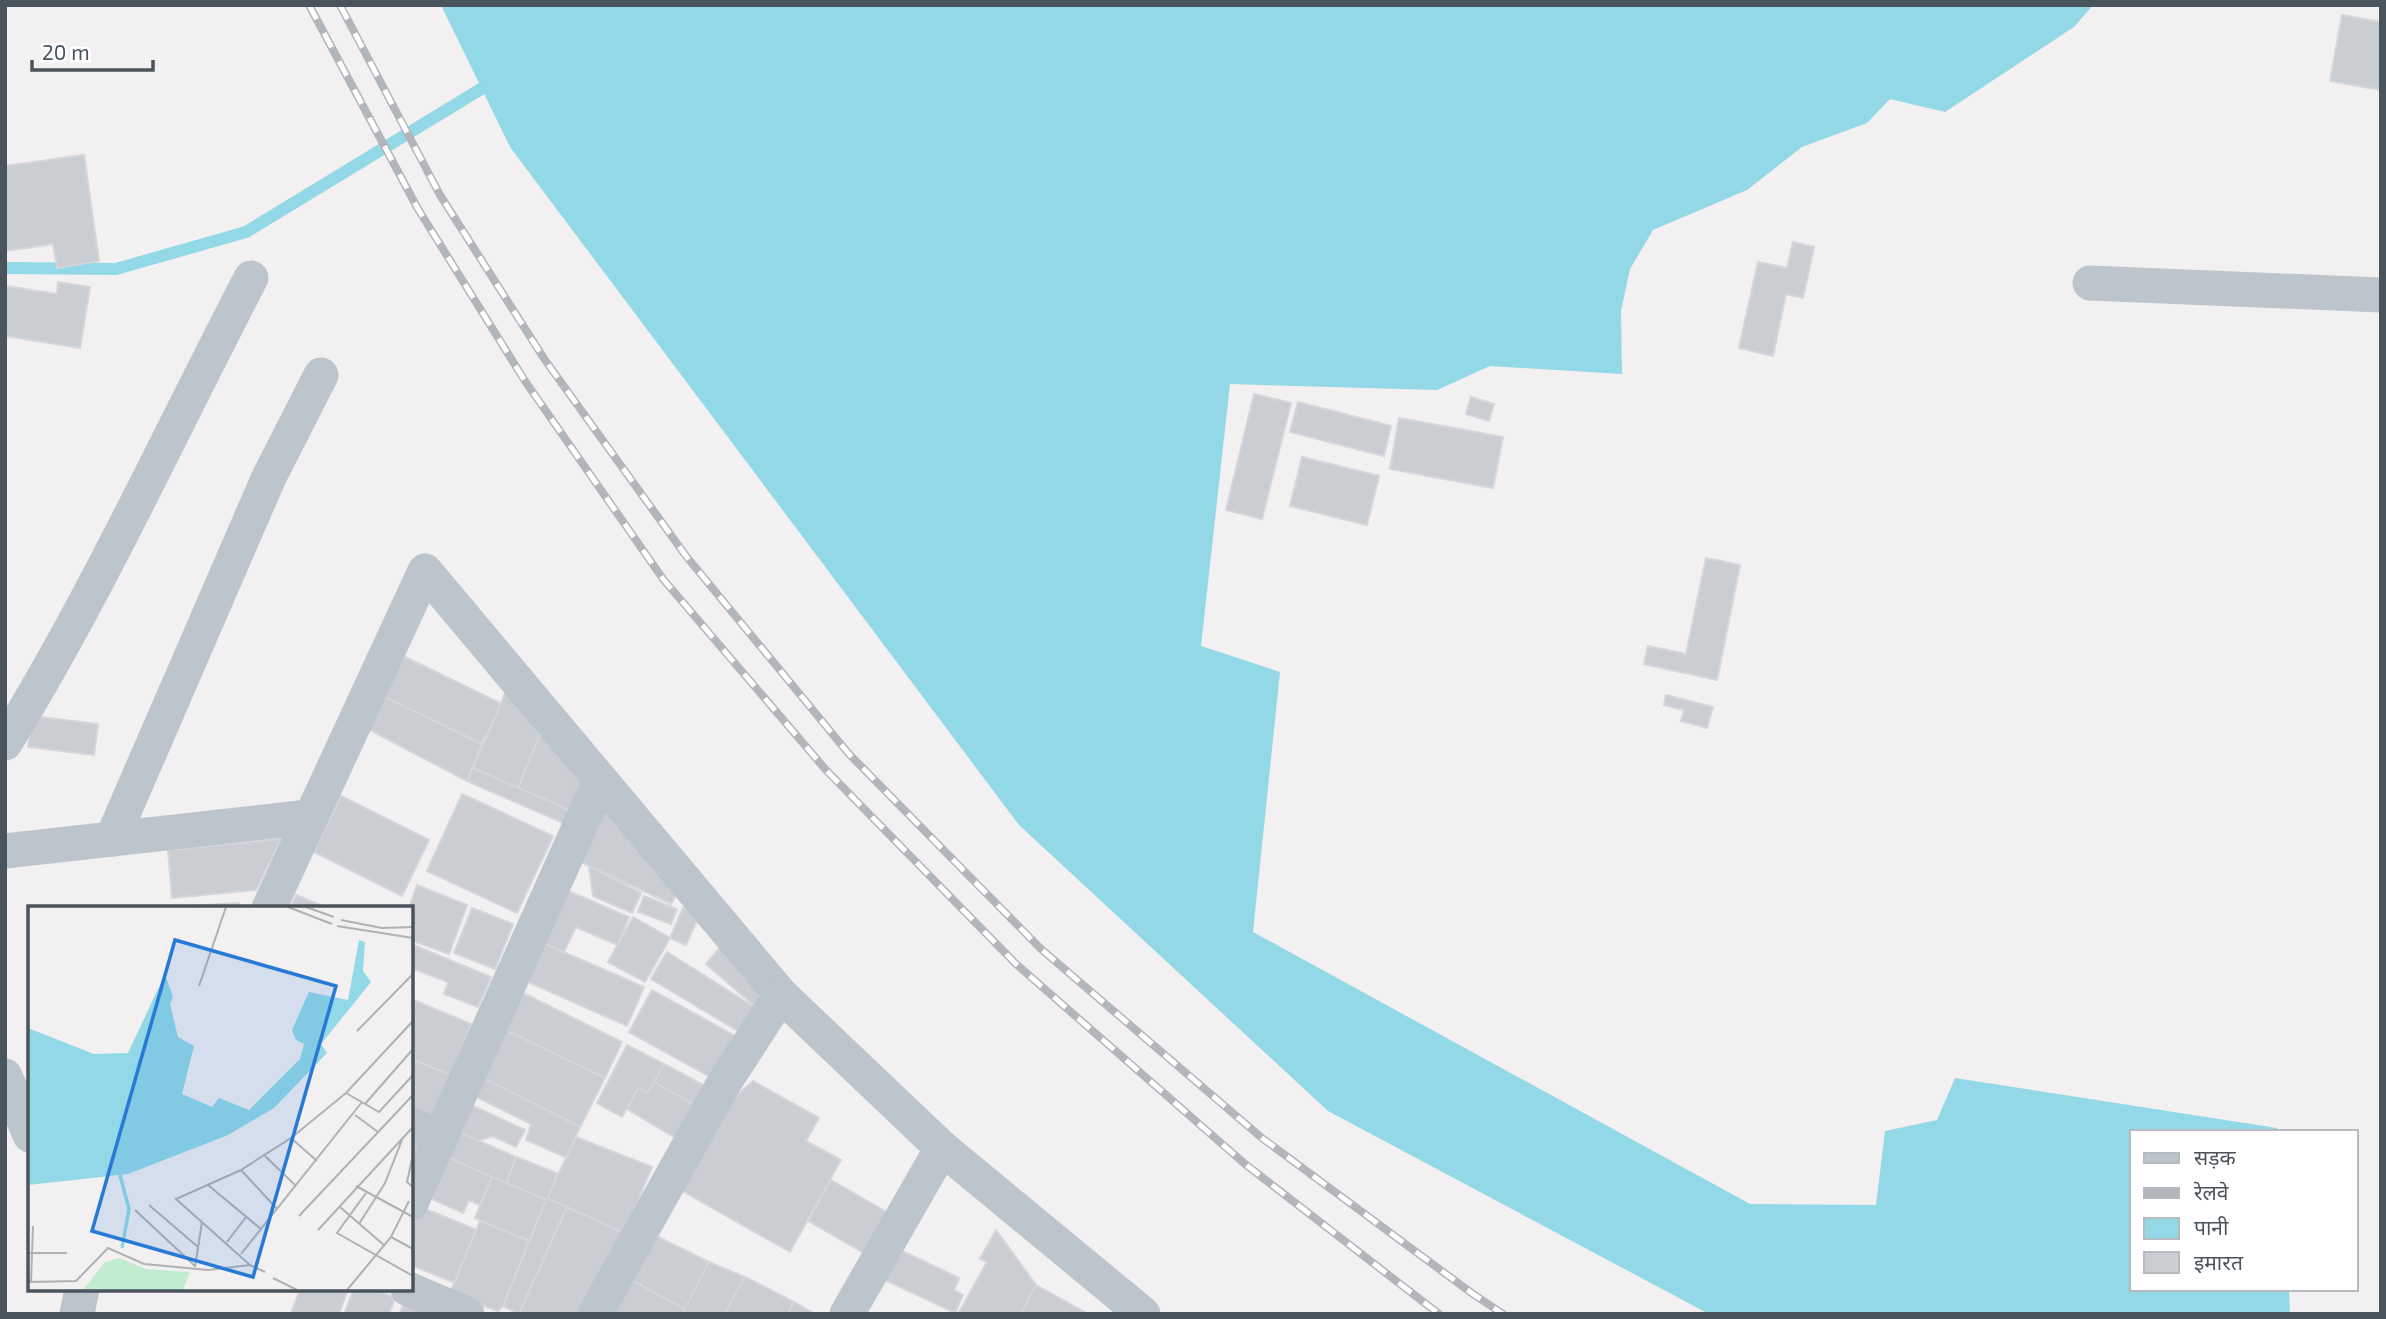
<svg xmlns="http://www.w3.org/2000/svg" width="2386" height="1319" viewBox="0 0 2386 1319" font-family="'Exo 2','Noto Sans Devanagari',sans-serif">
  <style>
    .water { fill: #92d8e6 }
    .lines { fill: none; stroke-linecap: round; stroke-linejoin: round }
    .stream { stroke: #92d8e6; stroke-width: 12 }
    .building { fill: #cacdd2; stroke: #d4d6db; stroke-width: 2 }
    .minor { stroke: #bdc5cc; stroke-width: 35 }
    .rail-casing { stroke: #b2b5ba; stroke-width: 8 }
    .rail { stroke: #fff; stroke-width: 5; stroke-dasharray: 16; stroke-linecap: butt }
    .inset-river { fill: none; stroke: #92d8e6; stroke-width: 3.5 }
    .inset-road { fill: none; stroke: #aeb2b5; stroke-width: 2 }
    .view { fill: #267ad6; fill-opacity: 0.15; stroke: #267ad6; stroke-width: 3.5 }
    .inset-edge { fill: none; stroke: #49545c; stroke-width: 3.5 }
  </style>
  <rect width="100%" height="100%" fill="#f2f0f0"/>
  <path class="water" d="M 441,5 L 2093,5 L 2074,27 L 1945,112 L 1890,99 L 1867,123 L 1802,147 L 1747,190 L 1653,230 L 1630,269 L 1621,311 L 1622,374 L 1490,366 L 1437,390 L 1230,384 L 1201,646 L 1280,672 L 1253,932 L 1750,1204 L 1876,1205 L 1885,1131 L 1937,1120 L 1955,1078 L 2277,1128 L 2278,1132 L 2132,1132 L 2132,1289 L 2289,1289 L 2290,1314 L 1709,1314 L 1328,1111 L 1019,825 L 510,147 Z"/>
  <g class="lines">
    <path class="stream" d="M 5,268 L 116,269 L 246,232 L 481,89"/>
  </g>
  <g class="building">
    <path d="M 2342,15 L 2381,22 L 2381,90 L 2330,81 Z"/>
    <path d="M 84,155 L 99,261 L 57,268 L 53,244 L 5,251 L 5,166 Z"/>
    <path d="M 1793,242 L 1814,247 L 1803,298 L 1786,294 L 1773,356 L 1739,348 L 1758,262 L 1787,268 Z"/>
    <path d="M 58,282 L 90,287 L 80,348 L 5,336 L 5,286 L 57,294 Z"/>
    <path d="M 1254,394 L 1291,403 L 1262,519 L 1226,510 Z"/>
    <path d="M 1471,397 L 1494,404 L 1489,421 L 1466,414 Z"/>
    <path d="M 1298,402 L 1391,426 L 1384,456 L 1290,432 Z"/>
    <path d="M 1399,418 L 1503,437 L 1493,488 L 1390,469 Z"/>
    <path d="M 1302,457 L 1379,476 L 1367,525 L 1290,506 Z"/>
    <path d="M 1706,558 L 1740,565 L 1717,680 L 1644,664 L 1648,646 L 1686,654 Z"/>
    <path d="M 403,656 L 502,704 L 482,744 L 383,696 Z"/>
    <path d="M 511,680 L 542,730 L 518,788 L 473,768 Z"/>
    <path d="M 1666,695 L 1713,707 L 1707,728 L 1681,721 L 1684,710 L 1664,705 Z"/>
    <path d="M 383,696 L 482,744 L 467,781 L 368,729 Z"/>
    <path d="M 32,716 L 98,724 L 94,755 L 28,747 Z"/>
    <path d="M 542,730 L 591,780 L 569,810 L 518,788 Z"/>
    <path d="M 473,768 L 569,810 L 563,823 L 467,781 Z"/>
    <path d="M 462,794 L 553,836 L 517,913 L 427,871 Z"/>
    <path d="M 341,796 L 429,840 L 402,896 L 314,852 Z"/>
    <path d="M 607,806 L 678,891 L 671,904 L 581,862 Z"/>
    <path d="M 281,839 L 256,890 L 172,898 L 168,850 Z"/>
    <path d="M 589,866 L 641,893 L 632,913 L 593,896 Z"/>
    <path d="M 417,885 L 467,905 L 449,954 L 411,940 L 411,908 L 409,908 Z"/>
    <path d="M 568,891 L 629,917 L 617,945 L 576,927 L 564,952 L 545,944 Z"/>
    <path d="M 296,895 L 327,908 L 290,908 Z"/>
    <path d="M 644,896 L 677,909 L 671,924 L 638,912 Z"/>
    <path d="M 239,903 L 239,908 L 173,908 L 173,907 Z"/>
    <path d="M 472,908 L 513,924 L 495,969 L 454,953 Z"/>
    <path d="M 683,908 L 699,916 L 686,945 L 670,938 Z"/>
    <path d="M 633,917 L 670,938 L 645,982 L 608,962 Z"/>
    <path d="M 411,944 L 491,977 L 478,1007 L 444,994 L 448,982 L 411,968 Z"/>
    <path d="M 545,944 L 644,987 L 627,1026 L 528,982 Z"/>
    <path d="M 722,945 L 775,990 L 759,1010 L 706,964 Z"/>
    <path d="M 667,952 L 759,1010 L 743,1034 L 651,979 Z"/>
    <path d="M 652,990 L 735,1036 L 712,1078 L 629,1032 Z"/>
    <path d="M 521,992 L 622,1042 L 605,1078 L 503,1029 Z"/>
    <path d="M 411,999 L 471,1024 L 451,1075 L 411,1059 Z"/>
    <path d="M 503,1029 L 605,1078 L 580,1127 L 481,1077 Z"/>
    <path d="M 627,1045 L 664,1064 L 648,1093 L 638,1088 L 622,1117 L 597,1103 Z"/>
    <path d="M 411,1059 L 451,1075 L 430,1125 L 411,1116 Z"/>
    <path d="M 664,1064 L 705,1086 L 694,1105 L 654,1082 Z"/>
    <path d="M 481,1077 L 580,1127 L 567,1158 L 526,1140 L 531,1124 L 474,1096 Z"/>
    <path d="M 753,1081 L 819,1118 L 806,1141 L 841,1160 L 790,1252 L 679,1189 L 726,1105 Z"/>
    <path d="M 654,1082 L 694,1105 L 676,1138 L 627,1109 L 638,1088 L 648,1093 Z"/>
    <path d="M 467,1103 L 525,1130 L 516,1147 L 492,1136 L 478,1141 L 454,1130 Z"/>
    <path d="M 454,1130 L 516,1157 L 506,1184 L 440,1154 Z"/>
    <path d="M 576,1137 L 652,1167 L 624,1233 L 547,1198 Z"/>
    <path d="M 411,1144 L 422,1148 L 411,1175 Z"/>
    <path d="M 440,1154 L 492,1177 L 480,1205 L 469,1200 L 463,1213 L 423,1195 Z"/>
    <path d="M 516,1157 L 557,1173 L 547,1200 L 506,1184 Z"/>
    <path d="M 492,1177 L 547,1200 L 529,1241 L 475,1218 Z"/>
    <path d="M 831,1180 L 892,1215 L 869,1256 L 808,1221 Z"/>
    <path d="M 547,1198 L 567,1207 L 519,1314 L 503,1306 Z"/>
    <path d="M 418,1206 L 477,1230 L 455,1283 L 411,1265 L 411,1222 Z"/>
    <path d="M 567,1207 L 624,1233 L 588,1314 L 519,1314 Z"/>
    <path d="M 480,1221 L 529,1241 L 503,1306 L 498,1311 L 482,1305 L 479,1310 L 451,1291 Z"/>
    <path d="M 996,1230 L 1036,1285 L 1021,1314 L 958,1314 L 987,1262 L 980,1259 Z"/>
    <path d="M 650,1233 L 709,1262 L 685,1309 L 627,1278 Z"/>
    <path d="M 898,1249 L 959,1278 L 954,1290 L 963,1295 L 955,1313 L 883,1279 Z"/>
    <path d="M 709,1262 L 745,1277 L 725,1314 L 682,1314 Z"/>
    <path d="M 745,1277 L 794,1302 L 788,1314 L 725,1314 Z"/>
    <path d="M 627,1278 L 685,1309 L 682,1314 L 609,1314 Z"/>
    <path d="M 1036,1285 L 1088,1314 L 1021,1314 Z"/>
    <path d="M 300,1289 L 348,1289 L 339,1314 L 291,1314 Z"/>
    <path d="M 354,1289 L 375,1289 L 395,1298 L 389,1314 L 344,1314 Z"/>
    <path d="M 794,1302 L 815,1314 L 788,1314 Z"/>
    <path d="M 403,1305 L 430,1314 L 400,1314 Z"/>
  </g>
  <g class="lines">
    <g class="minor">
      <path d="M 2090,283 L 2381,295"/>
      <path d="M 5,743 C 97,594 170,433 251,278"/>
      <path d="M 112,839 L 269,477 L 321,375"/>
      <path d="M 5,851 L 309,817"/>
      <path d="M 269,908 L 425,571 L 781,995 L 942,1148 L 1143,1314"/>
      <path d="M 5,1076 L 30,1135"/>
      <path d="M 411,1125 L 441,1136"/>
      <path d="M 411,1203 L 600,781"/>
      <path d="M 408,1289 L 467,1314"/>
      <path d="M 77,1314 L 82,1289"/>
      <path d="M 595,1314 L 724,1083 L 781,995"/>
      <path d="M 847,1314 L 942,1148"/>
    </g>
    <g class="rail-casing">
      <g id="rail">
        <path d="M 309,5 L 418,209 L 525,381 L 663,579 L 826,770 L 1016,964 L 1245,1164 L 1439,1314"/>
        <path d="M 340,5 L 440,195 L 545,360 L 686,556 L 849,754 L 1041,949 L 1262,1138 L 1473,1294 L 1503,1314"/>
      </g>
    </g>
    <use href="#rail" class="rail"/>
  </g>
  <g transform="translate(28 906)">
    <rect width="385" height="385" fill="#f2f0f0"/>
    <path d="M 91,352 L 118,363 L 162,366 L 155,384 L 55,384 L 77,356 Z" fill="#c2ecd0"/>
    <path d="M 331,34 L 337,36 L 335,65 L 343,76 L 293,138 L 299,147 L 246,202 L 200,229 L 100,268 L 0,279 L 0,122 L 66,148 L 100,147 L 137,68 L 145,91 L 142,98 L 150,131 L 166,140 L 154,188 L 184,201 L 191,192 L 221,204 L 272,153 L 276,138 L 268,134 L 264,124 L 281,86 L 320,94 Z" fill="#92d8e6"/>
    <path class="inset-river" d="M 92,269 L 101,303 L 94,342"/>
    <path class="inset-road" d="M 260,1 L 304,18M 278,1 L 306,11M 313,14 L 354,22 L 385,21M 309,20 L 385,32M 171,80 L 198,1M 329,125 L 385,68M 318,187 L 351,206 L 385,169M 337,198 L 385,143M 327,209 L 350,226M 263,232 L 289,255M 237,250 L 268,280M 384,253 L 379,276 L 385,281M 213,264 L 249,303M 180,279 L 233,323M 328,280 L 385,311M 338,287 L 309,327 L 385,370M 121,299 L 170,341M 312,301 L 357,340M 107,304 L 167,360M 271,310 L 385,189M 331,318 L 357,277 L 374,234M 290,324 L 385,221M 363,331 L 385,343M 199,336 L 218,311M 0,347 L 39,347M 213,348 L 334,196M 222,359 L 148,293 L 213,264 L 263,232 L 318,187 L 385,115M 167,361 L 174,316M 245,372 L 269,384M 0,376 L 48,375 L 80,342 L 116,358 L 180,364 L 222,359 L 237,366M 3,376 L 5,320M 319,384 L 363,331 L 381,295"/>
    <path class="view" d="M 147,34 L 308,80 L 225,371 L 64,325 Z"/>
    <rect width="385" height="385" class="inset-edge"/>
  </g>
  <rect width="2386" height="1319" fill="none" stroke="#49545c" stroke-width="14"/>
  <rect x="2130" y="1130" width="228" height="161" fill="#ffffff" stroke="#b6bbbe" stroke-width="2"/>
  <rect x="2144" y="1153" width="35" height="10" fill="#bdc5cc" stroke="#b6bbbe" stroke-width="2"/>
  <text x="2194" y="1165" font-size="21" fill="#49545c">सड़क</text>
  <rect x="2144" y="1188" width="35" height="10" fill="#b2b5ba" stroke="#b6bbbe" stroke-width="2"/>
  <text x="2194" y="1200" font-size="21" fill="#49545c">रेलवे</text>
  <rect x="2144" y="1218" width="35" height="21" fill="#92d8e6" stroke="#b6bbbe" stroke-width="2"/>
  <text x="2194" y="1235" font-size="21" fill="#49545c">पानी</text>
  <rect x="2144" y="1252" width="35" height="21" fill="#cacdd2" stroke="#b6bbbe" stroke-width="2"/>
  <text x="2194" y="1270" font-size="21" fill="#49545c">इमारत</text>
  <path d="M32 60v10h121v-10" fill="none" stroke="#49545c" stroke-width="3.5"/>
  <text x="42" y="60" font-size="21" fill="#49545c" stroke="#ffffff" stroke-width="5" paint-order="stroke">20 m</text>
</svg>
